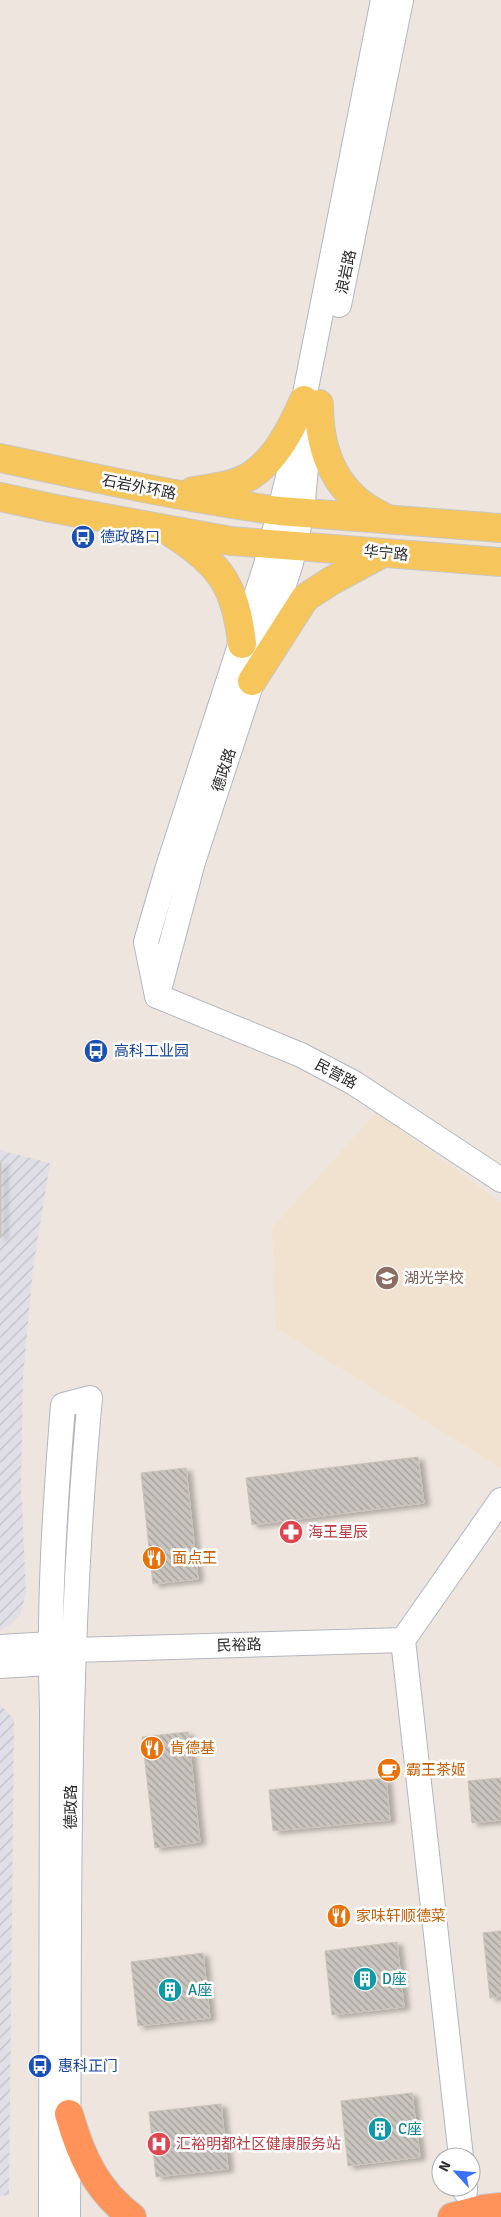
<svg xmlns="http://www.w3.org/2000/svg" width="501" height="2217" viewBox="0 0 501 2217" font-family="Signika,'Noto Sans SC',sans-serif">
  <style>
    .industrial { fill: url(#industrial-furrows) }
    .education { fill: #f0e2ce }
    .building { fill: url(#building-back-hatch); stroke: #cac2b8; filter: url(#shadow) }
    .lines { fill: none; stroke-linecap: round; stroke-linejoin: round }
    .secondary-casing { stroke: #b2b6c0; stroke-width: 26 }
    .primary-casing { stroke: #c8c8c8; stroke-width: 30 }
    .highway-casing { stroke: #c8c8c8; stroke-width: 30 }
    .secondary { stroke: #fff; stroke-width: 24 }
    .primary { stroke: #f6c55c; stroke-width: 28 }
    .highway { stroke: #ff9359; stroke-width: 28 }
    .labels { text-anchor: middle; stroke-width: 5; stroke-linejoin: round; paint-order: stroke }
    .street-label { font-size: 15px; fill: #2c2c2c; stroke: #fff }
    .transit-label { font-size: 15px; fill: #164399; stroke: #fff; text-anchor: start }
    .education-label { font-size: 15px; fill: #785e54; stroke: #fff; text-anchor: start }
    .health-label { font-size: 15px; fill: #be3a42; stroke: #fff; text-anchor: start }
    .food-label { font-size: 15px; fill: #c56008; stroke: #fff; text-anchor: start }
    .culture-label { font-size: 15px; fill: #0d838f; stroke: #fff; text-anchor: start }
  </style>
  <defs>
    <pattern id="industrial-furrows" width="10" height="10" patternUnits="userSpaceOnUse" patternTransform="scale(1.25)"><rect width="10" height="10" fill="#e0dfe7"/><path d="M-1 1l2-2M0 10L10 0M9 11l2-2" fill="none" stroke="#c0c0c6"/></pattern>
    <pattern id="building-back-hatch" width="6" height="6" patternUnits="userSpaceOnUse" patternTransform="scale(1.25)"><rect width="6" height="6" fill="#c9c4bd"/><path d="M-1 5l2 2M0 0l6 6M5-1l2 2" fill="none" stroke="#a39f9a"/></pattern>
    <filter id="shadow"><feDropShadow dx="5.5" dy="3" stdDeviation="2.5" flood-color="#0004"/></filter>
  </defs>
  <rect width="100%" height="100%" fill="#eee6de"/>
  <g class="industrial">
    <path d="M 0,1150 L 50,1163 L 33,1269 L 23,1377 L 21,1485 L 26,1593 L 20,1615 L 11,1624 L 0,1631 Z"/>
    <path d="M 0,1705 L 14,1719 L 9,2195 L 0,2196 Z"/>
  </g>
  <path class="education" d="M 376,1113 L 501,1202 L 501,1468 L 276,1328 L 272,1228 Z"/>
  <g class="building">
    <rect x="0" y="1163" width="1" height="74"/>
    <path d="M 418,1457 L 424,1503 L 252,1525 L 246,1478 Z"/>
    <path d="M 186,1468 L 198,1579 L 153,1584 L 141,1473 Z"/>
    <path d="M 188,1732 L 200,1842 L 155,1848 L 142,1737 Z"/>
    <path d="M 386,1778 L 390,1820 L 273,1831 L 269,1790 Z"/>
    <path d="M 501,1778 L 501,1820 L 472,1823 L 468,1781 Z"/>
    <path d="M 501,1931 L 501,1996 L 490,1998 L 483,1933 Z"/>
    <path d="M 397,1942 L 404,2007 L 332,2015 L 325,1951 Z"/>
    <path d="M 203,1953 L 210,2018 L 138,2026 L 131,1962 Z"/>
    <path d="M 412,2093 L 420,2157 L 348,2166 L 341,2101 Z"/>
    <path d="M 221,2104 L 228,2169 L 156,2177 L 149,2112 Z"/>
  </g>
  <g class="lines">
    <g class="secondary-casing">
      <g id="secondary">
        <path d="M 339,305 L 401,0"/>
        <path d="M 159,990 L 193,862 L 291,563 L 302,512 L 306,467 L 311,443"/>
        <path d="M 157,996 L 146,942 L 167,870 L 266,565 L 290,469 L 383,0"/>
        <path d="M 157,996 L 301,1055 L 354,1083 L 501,1180"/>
        <path d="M 0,1647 L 51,1644 L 74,1650 L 403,1640"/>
        <path d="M 0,1666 L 50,1663 L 64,1656"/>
        <path d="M 461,2157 L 403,1640 L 501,1500"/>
        <path d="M 465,2187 L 465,2191"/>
        <path d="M 51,2217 L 52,1709 C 48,1608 55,1506 63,1405 L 90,1398 C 64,1670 70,1944 68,2217"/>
      </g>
    </g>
    <g class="primary-casing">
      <g id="primary">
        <path d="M 319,404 C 319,452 336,495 382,516"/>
        <path d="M 0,458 C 93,478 185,498 279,511 L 501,528"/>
        <path d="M 193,491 C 212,488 234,486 250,476 C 276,460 292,427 304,400"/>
        <path d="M 0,497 L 51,508 L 231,541 L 501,562"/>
        <path d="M 173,534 C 221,565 236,587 242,644"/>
        <path d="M 252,681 L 305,598 L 331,581 L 383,553"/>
      </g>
    </g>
    <g class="highway-casing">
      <g id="highway">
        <path d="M 69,2114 C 81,2156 96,2190 132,2217"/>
        <path d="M 452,2217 L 483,2209 L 501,2207"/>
      </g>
    </g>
    <use href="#secondary" class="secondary"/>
    <use href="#primary" class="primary"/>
    <use href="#highway" class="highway"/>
  </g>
  <defs>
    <g id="bus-disc" transform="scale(1.25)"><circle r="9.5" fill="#1a4fb4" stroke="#fff"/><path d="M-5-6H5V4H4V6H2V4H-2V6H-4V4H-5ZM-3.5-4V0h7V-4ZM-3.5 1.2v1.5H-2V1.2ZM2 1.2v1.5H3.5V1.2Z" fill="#fff"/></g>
    <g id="school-disc" transform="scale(1.25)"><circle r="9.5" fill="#8d6e63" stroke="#fff"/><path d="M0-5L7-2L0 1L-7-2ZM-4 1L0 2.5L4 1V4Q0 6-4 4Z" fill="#fff"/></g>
    <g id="pharmacy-disc" transform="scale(1.25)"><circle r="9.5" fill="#e0444e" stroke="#fff"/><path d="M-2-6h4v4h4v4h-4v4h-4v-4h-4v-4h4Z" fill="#fff"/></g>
    <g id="restaurant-disc" transform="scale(1.25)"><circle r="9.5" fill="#e8710a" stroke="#fff"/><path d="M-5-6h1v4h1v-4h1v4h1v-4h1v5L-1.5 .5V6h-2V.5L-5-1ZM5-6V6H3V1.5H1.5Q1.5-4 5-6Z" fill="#fff"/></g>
    <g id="cafe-disc" transform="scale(1.25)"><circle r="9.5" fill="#e8710a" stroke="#fff"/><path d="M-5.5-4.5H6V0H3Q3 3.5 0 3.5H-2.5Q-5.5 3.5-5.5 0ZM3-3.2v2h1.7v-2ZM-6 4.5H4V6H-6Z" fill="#fff"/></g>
    <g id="building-disc" transform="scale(1.25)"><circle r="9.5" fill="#0f9aa8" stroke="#fff"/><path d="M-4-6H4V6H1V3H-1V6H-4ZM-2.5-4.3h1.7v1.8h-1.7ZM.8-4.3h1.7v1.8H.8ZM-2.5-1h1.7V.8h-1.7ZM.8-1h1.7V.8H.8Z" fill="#fff"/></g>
    <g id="hospital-disc" transform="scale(1.25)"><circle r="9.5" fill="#e0444e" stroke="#fff"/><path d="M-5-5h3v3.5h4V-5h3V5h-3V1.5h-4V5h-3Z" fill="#fff"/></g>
  </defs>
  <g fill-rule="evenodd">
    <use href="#bus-disc" x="83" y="537"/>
    <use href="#bus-disc" x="96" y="1051"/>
    <use href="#school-disc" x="387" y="1278"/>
    <use href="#pharmacy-disc" x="291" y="1532"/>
    <use href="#restaurant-disc" x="154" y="1558"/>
    <use href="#restaurant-disc" x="152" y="1748"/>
    <use href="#cafe-disc" x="389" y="1770"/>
    <use href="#restaurant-disc" x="339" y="1916"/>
    <use href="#building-disc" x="365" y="1979"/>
    <use href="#building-disc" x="170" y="1990"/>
    <use href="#bus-disc" x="40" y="2066"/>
    <use href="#building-disc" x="380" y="2129"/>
    <use href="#hospital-disc" x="159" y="2144"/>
  </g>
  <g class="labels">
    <g class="street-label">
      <text transform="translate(346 272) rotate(-78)" y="5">浪岩路</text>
      <text transform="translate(139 487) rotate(11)" y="5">石岩外环路</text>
      <text transform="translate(386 553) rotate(5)" y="5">华宁路</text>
      <text transform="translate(224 770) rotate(-72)" y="5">德政路</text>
      <text transform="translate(336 1074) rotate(28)" y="5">民营路</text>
      <text transform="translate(239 1645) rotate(-2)" y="5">民裕路</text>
      <text transform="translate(71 1807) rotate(-90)" y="5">德政路</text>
    </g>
    <g class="transit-label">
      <text x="100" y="542">德政路口</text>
      <text x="114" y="1056">高科工业园</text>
      <text x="58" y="2071">惠科正门</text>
    </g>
    <g class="education-label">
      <text x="404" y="1283">湖光学校</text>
    </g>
    <g class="health-label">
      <text x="308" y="1537">海王星辰</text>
      <text x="176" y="2149">汇裕明都社区健康服务站</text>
    </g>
    <g class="food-label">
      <text x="172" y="1563">面点王</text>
      <text x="170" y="1753">肯德基</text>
      <text x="406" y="1775">霸王茶姬</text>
      <text x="356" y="1921">家味轩顺德菜</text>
    </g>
    <g class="culture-label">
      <text x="382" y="1984">D座</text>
      <text x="188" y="1995">A座</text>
      <text x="398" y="2134">C座</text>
    </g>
  </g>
  <g transform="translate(456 2172) rotate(296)"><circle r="24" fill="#ffffff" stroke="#ababab"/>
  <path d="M0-4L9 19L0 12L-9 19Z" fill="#3b70ff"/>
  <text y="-8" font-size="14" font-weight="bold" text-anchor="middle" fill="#2c2c2c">N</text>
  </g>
</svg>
